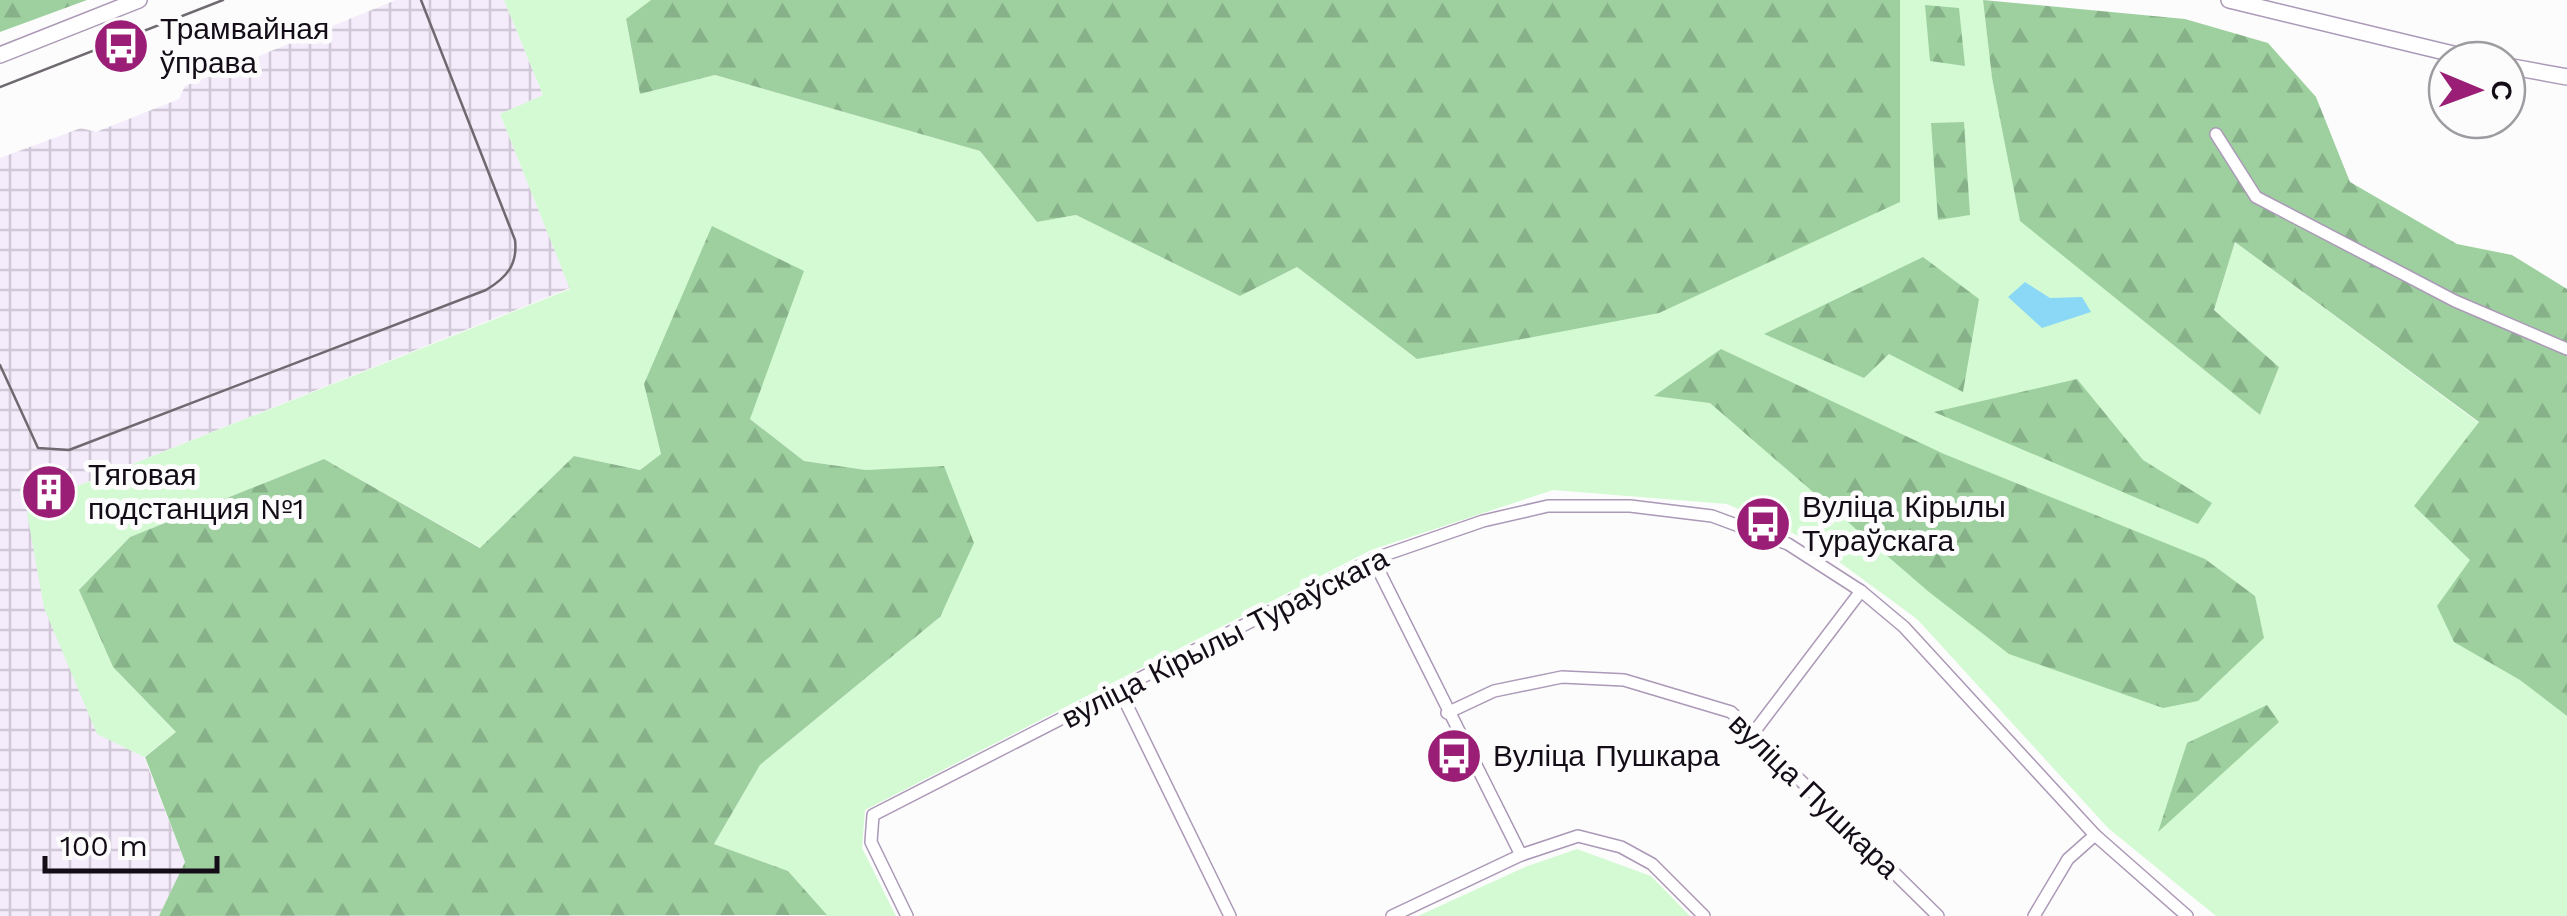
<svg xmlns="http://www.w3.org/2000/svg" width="2567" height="916" viewBox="0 0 2567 916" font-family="'Work Sans',sans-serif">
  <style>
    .industrial { fill: url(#industrial-grid) }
    .grass { fill: #d4fad4 }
    .forest { fill: url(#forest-firs) }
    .water { fill: #8bd8f6 }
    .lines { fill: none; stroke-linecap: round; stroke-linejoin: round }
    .minor-casing { stroke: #ab99b7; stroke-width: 14 }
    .secondary-casing { stroke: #ab99b7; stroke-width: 18 }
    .minor { stroke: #fff; stroke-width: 11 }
    .secondary { stroke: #fff; stroke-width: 15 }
    .tram { stroke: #6e6a70; stroke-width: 2.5 }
    .labels { text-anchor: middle; stroke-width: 10; stroke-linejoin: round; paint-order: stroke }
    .poi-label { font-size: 30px; fill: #140d18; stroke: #fcfcfc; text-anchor: start }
    .street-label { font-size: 30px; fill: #140d18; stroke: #fcfcfc }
  </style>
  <defs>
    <pattern id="industrial-grid" width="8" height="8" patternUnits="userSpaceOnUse" patternTransform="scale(2.5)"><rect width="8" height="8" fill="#f4ebfb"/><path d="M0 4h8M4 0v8" fill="none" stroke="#d0c8d6"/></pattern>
    <pattern id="forest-firs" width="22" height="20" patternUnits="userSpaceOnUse" patternTransform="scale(2.5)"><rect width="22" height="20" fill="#9ed09f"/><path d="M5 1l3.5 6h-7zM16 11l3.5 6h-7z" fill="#87b188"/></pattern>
  </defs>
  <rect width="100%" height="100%" fill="#fcfcfc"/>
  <path class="industrial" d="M 396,0 L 504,0 L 543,95 L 500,114 L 570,288 L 75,487 L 97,733 L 144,757 L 185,862 L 159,916 L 0,916 L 0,158 L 81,128 L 96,132 L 179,99 L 185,86 Z"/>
  <g class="grass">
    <path d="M 504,0 L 651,0 L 626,20 L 640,94 L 715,75 L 980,151 L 1037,222 L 1076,215 L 1240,296 L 1297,267 L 1417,359 L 1899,202 L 1900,0 L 1983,0 L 1992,78 L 2021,221 L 2260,415 L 2279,367 L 2214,310 L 2235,242 L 2479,423 L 2471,560 L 2438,605 L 2567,716 L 2567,916 L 2216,916 L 2108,828 L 1917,619 L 1812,542 L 1727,504 L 1553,490 L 1371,550 L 865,810 L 862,848 L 896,916 L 826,916 L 788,871 L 714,844 L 760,765 L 940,617 L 944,467 L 866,470 L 804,461 L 749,418 L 803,271 L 644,383 L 661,454 L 640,470 L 574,456 L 481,548 L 324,459 L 130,537 L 79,590 L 113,667 L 176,732 L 144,757 L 97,734 L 44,608 L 27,513 L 77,495 L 75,487 L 570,289 L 500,114 L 543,95 Z"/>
    <path d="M 1577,849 L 1651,876 L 1690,916 L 1418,916 L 1525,867 Z"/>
  </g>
  <g class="forest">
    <path d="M 0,0 L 87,0 L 0,32 Z"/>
    <path d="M 651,0 L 1900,0 L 1900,202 L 1659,313 L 1417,359 L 1297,267 L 1240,296 L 1076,215 L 1037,222 L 980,151 L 715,75 L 640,94 L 626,19 Z"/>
    <path d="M 1983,0 L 2185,19 L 2268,43 L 2316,97 L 2350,182 L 2457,244 L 2512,255 L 2567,289 L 2567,716 L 2520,680 L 2454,642 L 2437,606 L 2470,560 L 2414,506 L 2479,422 L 2235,242 L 2214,310 L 2279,367 L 2260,415 L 2020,221 L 1992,78 Z"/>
    <path d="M 1925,5 L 1959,8 L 1965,66 L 1930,61 Z"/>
    <path d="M 1964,122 L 1970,215 L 1938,220 L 1931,123 Z"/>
    <path d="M 712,226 L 804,271 L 750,419 L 804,461 L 866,470 L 944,466 L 974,543 L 940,617 L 760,765 L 714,844 L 788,871 L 827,915 L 159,916 L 185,862 L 145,757 L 176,732 L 113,667 L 79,590 L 130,537 L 324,459 L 480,548 L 574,456 L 640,470 L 661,454 L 644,384 Z"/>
    <path d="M 1923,257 L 1979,299 L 1963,392 L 1889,354 L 1864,378 L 1764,334 Z"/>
    <path d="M 1721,349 L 1944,454 L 2205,559 L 2255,596 L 2264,638 L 2198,701 L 2163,708 L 2009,654 L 1929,592 L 1710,403 L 1654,396 Z"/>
    <path d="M 2077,379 L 2143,460 L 2212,503 L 2198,524 L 1934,412 Z"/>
    <path d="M 2267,705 L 2279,722 L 2158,832 L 2187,743 Z"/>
  </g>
  <path class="water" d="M 2025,282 L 2050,298 L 2082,297 L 2091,312 L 2042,328 L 2008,297 Z"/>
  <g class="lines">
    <g class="minor-casing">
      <g id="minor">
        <path d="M 2216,134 L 2256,197 L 2455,301 L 2567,349"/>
        <path d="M 1373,559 L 1521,855"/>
        <path d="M 1120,691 L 1230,916"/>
        <path d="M 1447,713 L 1494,691 L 1562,677 L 1624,680 L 1731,712 L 1938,916"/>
        <path d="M 1754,732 L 1861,591"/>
        <path d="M 907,916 L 871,842 L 873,815 L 1373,559 L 1483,521 L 1548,506 L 1630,506 L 1712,516 L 1788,544 L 1861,591 L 1904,627 L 2095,835 L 2187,916"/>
        <path d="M 1392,916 L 1521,855 L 1578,836 L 1621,847 L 1652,864 L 1704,916"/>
        <path d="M 2034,916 L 2068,859 L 2095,835"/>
      </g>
    </g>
    <g class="secondary-casing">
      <g id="secondary">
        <path d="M 2229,0 L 2478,60"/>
        <path d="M 0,55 L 139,0"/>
        <path d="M 2507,66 L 2567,77"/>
      </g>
    </g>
    <use href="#minor" class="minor"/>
    <use href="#secondary" class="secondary"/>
    <g class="tram">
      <path d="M 0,87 L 223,0"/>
      <path d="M 0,365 L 38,448 L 69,450 L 486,290 C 506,278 518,265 515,240 L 421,0"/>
    </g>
  </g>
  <defs>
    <g id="bus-disc" transform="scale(2.875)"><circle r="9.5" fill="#9a1e75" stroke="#fcfcfc"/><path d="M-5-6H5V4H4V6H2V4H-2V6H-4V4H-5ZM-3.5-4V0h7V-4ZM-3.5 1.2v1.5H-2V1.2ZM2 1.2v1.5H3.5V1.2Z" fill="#fff"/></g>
    <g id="building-disc" transform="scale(2.875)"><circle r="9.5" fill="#9a1e75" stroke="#fcfcfc"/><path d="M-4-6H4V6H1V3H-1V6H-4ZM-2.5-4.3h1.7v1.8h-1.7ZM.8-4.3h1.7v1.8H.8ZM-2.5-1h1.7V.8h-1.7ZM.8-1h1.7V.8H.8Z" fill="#fff"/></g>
  </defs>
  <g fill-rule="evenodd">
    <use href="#bus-disc" x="121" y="46"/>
    <use href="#building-disc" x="49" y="492"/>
    <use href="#bus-disc" x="1763" y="524"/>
    <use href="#bus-disc" x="1454" y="756"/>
  </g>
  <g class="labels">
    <g class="poi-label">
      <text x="160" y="39">Трамвайная<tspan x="160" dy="34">ўправа</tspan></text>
      <text x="88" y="485">Тяговая<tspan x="88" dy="34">подстанция №1</tspan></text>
      <text x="1802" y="517">Вуліца Кірылы<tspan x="1802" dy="34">Тураўскага</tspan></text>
      <text x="1493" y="766">Вуліца Пушкара</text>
    </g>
    <g class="street-label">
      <text transform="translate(1225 638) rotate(-27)" y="10">вуліца Кірылы Тураўскага</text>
      <text transform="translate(1814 796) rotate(44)" y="10">вуліца Пушкара</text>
    </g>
  </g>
  <g transform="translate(2477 90) rotate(91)"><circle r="48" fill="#fcfcfc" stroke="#9f9ca1" stroke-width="2.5"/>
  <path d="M0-8L18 38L0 25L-18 38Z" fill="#9a1e75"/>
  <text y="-15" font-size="28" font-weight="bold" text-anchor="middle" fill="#140d18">С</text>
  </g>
  <path d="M45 856v15h172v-15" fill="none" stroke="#140d18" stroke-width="5"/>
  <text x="60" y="856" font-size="30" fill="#140d18" stroke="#fcfcfc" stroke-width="8" paint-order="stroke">100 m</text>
</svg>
